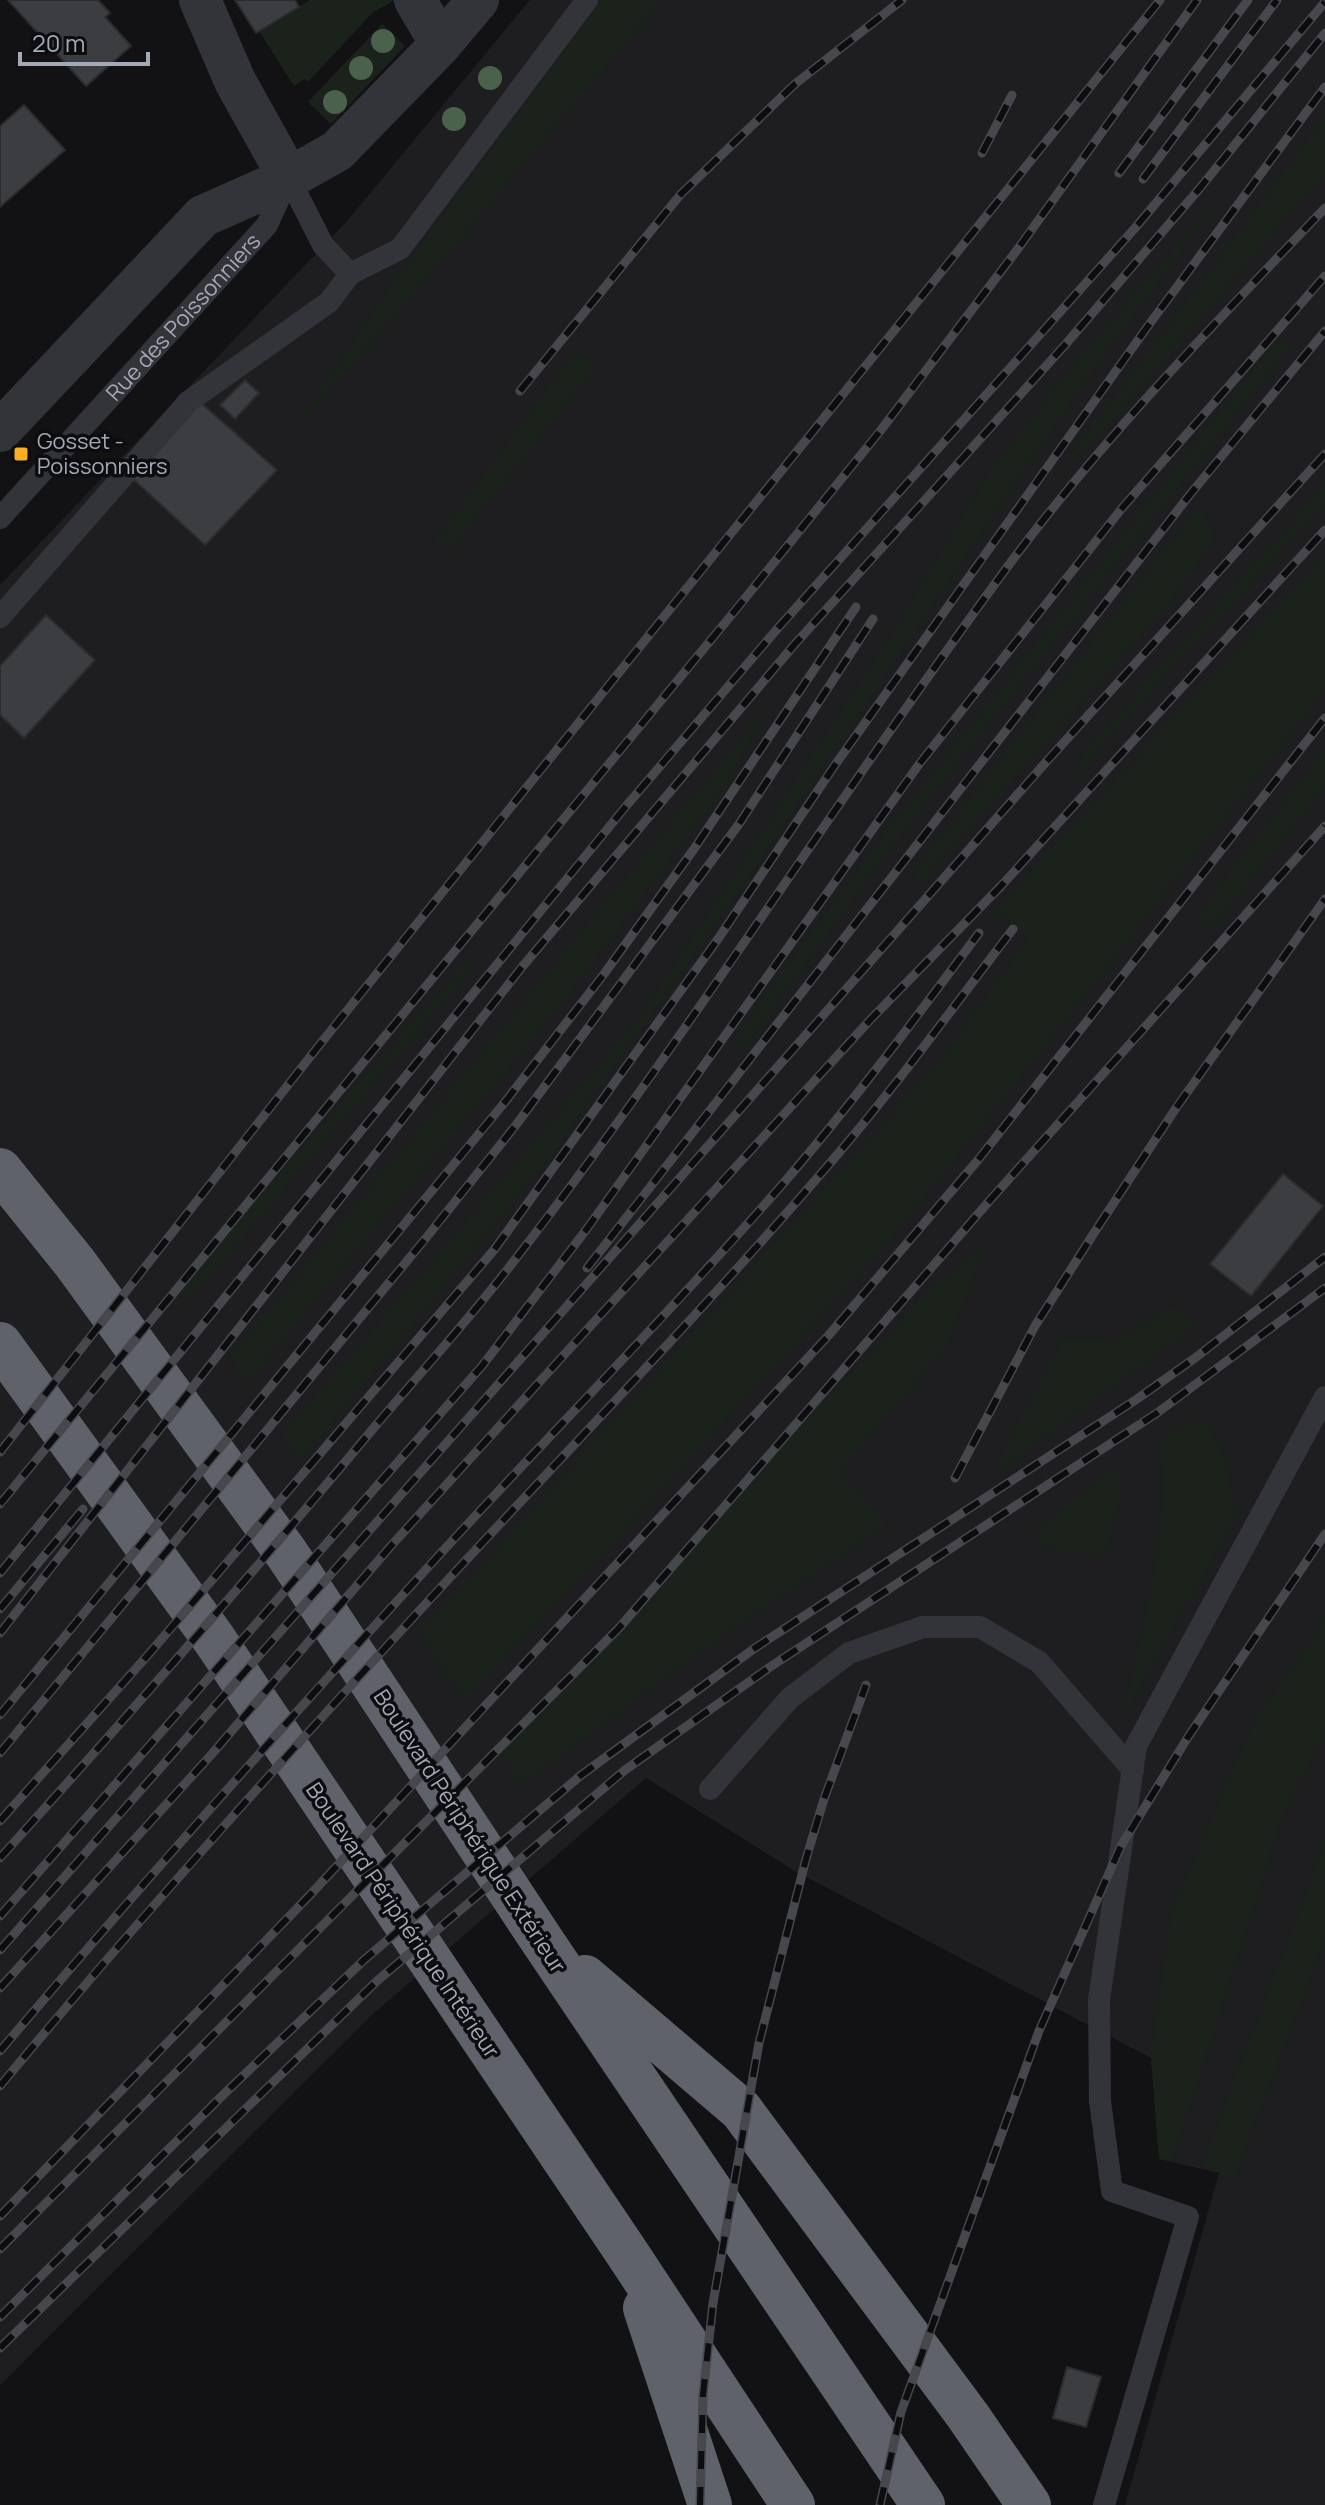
<svg xmlns="http://www.w3.org/2000/svg" width="1325" height="2505" viewBox="0 0 1325 2505" font-family="Manrope,sans-serif">
  <style>
    .built { fill: #1e1e21 }
    .green { fill: #1a221b }
    .building { fill: #3c3d41; stroke: #2c2c30; stroke-width: 2 }
    .lines { fill: none; stroke-linecap: round; stroke-linejoin: round }
    .lane { stroke: #333439; stroke-width: 22 }
    .street { stroke: #333439; stroke-width: 42 }
    .highway { stroke: #5f626a; stroke-width: 44 }
    .rail-casing { stroke: #46484e; stroke-width: 9 }
    .rail { stroke: #0d0d0f; stroke-width: 6; stroke-dasharray: 18; stroke-linecap: butt }
    .tree { fill: #4a614c }
    .poi-dot { fill: #fdae21; stroke: #0d0d0f; stroke-width: 3 }
    .labels { text-anchor: middle; stroke-width: 7; stroke-linejoin: round; paint-order: stroke }
    .street-label { font-size: 22px; fill: #a3a9b5; stroke: #0d0d0f }
    .poi-label { font-size: 22px; fill: #a3a9b5; stroke: #0d0d0f; text-anchor: start }
  </style>
  <rect width="100%" height="100%" fill="#121214"/>
  <path class="built" d="M 530,0 L 1325,0 L 1325,2505 L 1125,2505 L 1219,2173 L 1159,2159 L 1151,2058 L 795,1871 L 646,1778 L 373,2014 L 0,2385 L 0,585 L 347,221 Z"/>
  <g class="green">
    <path d="M 310,0 L 396,0 L 373,12 L 308,82 L 304,79 L 294,86 L 259,31 Z"/>
    <path d="M 602,0 L 662,0 L 405,304 L 289,435 L 403,269 Z"/>
    <path d="M 382,24 L 405,46 L 331,124 L 308,102 Z"/>
    <path d="M 1325,117 L 1325,176 C 1231,276 1149,388 1050,483 Z"/>
    <path d="M 1226,190 L 1065,409 L 756,866 L 550,1157 L 299,1462 L 282,1434 L 417,1280 L 647,1006 L 894,631 L 993,467 L 1085,350 Z"/>
    <path d="M 1278,339 L 1290,347 L 890,849 L 744,1047 L 734,1038 L 881,838 Z"/>
    <path d="M 575,351 L 596,366 L 451,551 L 434,542 Z"/>
    <path d="M 1325,485 L 1325,505 L 1191,648 L 1062,792 L 1093,740 Z"/>
    <path d="M 1200,503 L 1215,539 L 1162,612 L 921,883 L 912,873 Z"/>
    <path d="M 1325,555 L 1325,690 L 1031,1064 L 884,1247 L 596,1562 L 464,1701 L 419,1634 L 939,1062 L 1030,936 L 993,911 Z"/>
    <path d="M 772,700 L 720,793 L 556,1011 L 248,1382 L 230,1358 Z"/>
    <path d="M 1325,747 L 1325,787 L 1212,928 L 1194,919 Z"/>
    <path d="M 475,952 L 462,980 L 186,1305 L 180,1285 Z"/>
    <path d="M 984,1247 L 947,1345 L 840,1471 L 887,1524 L 705,1649 L 522,1784 L 498,1750 L 935,1284 Z"/>
    <path d="M 1173,1306 L 1196,1326 L 991,1477 L 1063,1338 L 1117,1341 Z"/>
    <path d="M 1202,1416 L 1224,1457 L 1236,1516 L 1124,1715 L 1155,1571 L 1165,1488 L 1158,1440 Z"/>
    <path d="M 1113,1466 L 1124,1484 L 1104,1555 L 1058,1552 L 1031,1535 Z"/>
    <path d="M 1325,1622 L 1325,1730 L 1283,1813 L 1172,2161 L 1159,2159 L 1151,2058 L 1171,1915 L 1254,1721 Z"/>
    <path d="M 1325,1844 L 1325,1938 L 1234,2177 L 1201,2168 Z"/>
  </g>
  <g class="building">
    <path d="M 8,0 L 98,0 L 110,13 L 105,17 L 131,46 L 86,86 Z"/>
    <path d="M 235,0 L 295,0 L 299,7 L 256,33 Z"/>
    <path d="M 24,105 L 65,150 L 0,207 L 0,126 Z"/>
    <path d="M 245,380 L 259,393 L 235,419 L 220,405 Z"/>
    <path d="M 200,402 L 277,470 L 205,545 L 133,479 Z"/>
    <path d="M 46,615 L 95,660 L 24,738 L 0,715 L 0,666 Z"/>
    <path d="M 1283,1174 L 1323,1206 L 1251,1296 L 1210,1264 Z"/>
    <path d="M 1067,2367 L 1101,2377 L 1086,2427 L 1053,2418 Z"/>
  </g>
  <g class="lines">
    <g class="lane">
      <path d="M 350,274 L 400,249 L 587,0"/>
      <path id="s1" d="M 0,518 L 267,225 L 288,179"/>
      <path d="M 0,617 L 188,402 L 329,302 L 350,274 L 323,245 L 289,178"/>
      <path d="M 710,1789 L 790,1698 L 849,1653 L 923,1627 L 980,1627 L 1039,1662 L 1133,1770"/>
      <path d="M 1104,2505 L 1188,2217 L 1112,2191 L 1100,2101 L 1099,2000 L 1136,1746 L 1325,1397"/>
    </g>
    <g class="street">
      <path d="M 200,0 L 235,81 L 289,178"/>
      <path d="M 415,0 L 441,44"/>
      <path d="M 0,431 L 203,216 L 289,178 L 337,151 L 441,44 L 478,0"/>
    </g>
    <g class="highway">
      <path d="M 0,1170 L 75,1263 L 287,1554 L 543,1942 L 923,2505"/>
      <path d="M 0,1344 L 214,1639 L 627,2253 L 793,2505"/>
      <path d="M 585,1977 L 741,2110 L 968,2416 L 1029,2505"/>
      <path d="M 645,2308 L 710,2505"/>
    </g>
    <g class="rail-casing">
      <g id="rail">
        <path d="M 982,153 L 1012,95"/>
        <path d="M 1119,173 L 1248,0"/>
        <path d="M 1143,179 L 1277,0"/>
        <path d="M 520,391 L 681,194 L 795,84 L 902,0"/>
        <path d="M 587,1268 L 1192,492 L 1325,331"/>
        <path d="M 0,1452 L 317,1048 L 1160,0"/>
        <path d="M 955,1478 L 1035,1326 L 1094,1233 L 1176,1108 L 1325,899"/>
        <path d="M 0,1504 L 738,607 L 881,430 L 1017,250 L 1197,0"/>
        <path d="M 0,1573 L 627,805 L 778,628 L 1135,228 L 1325,2"/>
        <path d="M 0,1609 L 83,1509"/>
        <path d="M 0,1633 L 522,967 L 795,644 L 1065,345 L 1200,188 L 1325,33"/>
        <path d="M 0,1715 L 505,1102 L 604,974 L 694,849 L 856,607"/>
        <path d="M 0,1753 L 426,1238 L 516,1125 L 739,824 L 873,619"/>
        <path d="M 0,1821 L 148,1655 L 494,1250 L 718,939 L 835,765 L 1148,326 L 1325,87"/>
        <path d="M 0,1858 C 128,1716 254,1572 377,1424 C 423,1370 471,1317 514,1261 C 690,1034 843,789 1014,558 C 1108,433 1217,321 1325,208"/>
        <path d="M 0,1916 L 482,1366 L 586,1230 L 920,763 L 1123,507 L 1325,276"/>
        <path d="M 0,1950 L 1047,761 L 1325,454"/>
        <path d="M 0,1988 L 211,1755 L 390,1547 L 563,1356 L 871,1019 L 1001,886 L 1325,530"/>
        <path d="M 0,2051 C 143,1882 291,1717 441,1553 C 554,1430 671,1312 781,1186 C 851,1105 915,1019 979,933"/>
        <path d="M 0,2086 C 146,1910 300,1740 456,1571 C 584,1433 715,1298 837,1155 C 899,1082 955,1005 1013,929"/>
        <path d="M 0,2216 L 310,1895 L 828,1336 L 978,1160 L 1325,718"/>
        <path d="M 0,2249 L 619,1628 L 991,1199 L 1325,826"/>
        <path d="M 0,2317 L 223,2095 L 364,1960 L 580,1776 L 755,1648 L 1137,1399 L 1195,1358 L 1325,1257"/>
        <path d="M 0,2348 L 377,1981 L 625,1770 L 770,1667 L 1157,1413 L 1325,1288"/>
        <path d="M 700,2505 L 703,2395 L 713,2303 L 759,2043 L 806,1859 L 824,1799 L 866,1685"/>
        <path d="M 880,2505 L 901,2412 L 1039,2031 L 1121,1846 L 1188,1737 L 1325,1534"/>
      </g>
    </g>
    <use href="#rail" class="rail"/>
  </g>
  <g class="tree">
    <circle cx="383" cy="41" r="12"/>
    <circle cx="361" cy="68" r="12"/>
    <circle cx="490" cy="78" r="12"/>
    <circle cx="335" cy="102" r="12"/>
    <circle cx="454" cy="119" r="12"/>
  </g>
  <rect class="poi-dot" x="13" y="446" width="16" height="16" rx="4"/>
  <g class="labels">
    <g class="street-label">
      <text dy="8" stroke="none"><textPath href="#s1" startOffset="272">Rue des Poissonniers</textPath></text>
      <text transform="translate(470 1831) rotate(57)" y="8">Boulevard Périphérique Extérieur</text>
      <text transform="translate(403 1920) rotate(56)" y="8">Boulevard Périphérique Intérieur</text>
    </g>
    <g class="poi-label">
      <text x="37" y="449">Gosset -<tspan x="37" dy="25">Poissonniers</tspan></text>
    </g>
  </g>
  <path d="M20 52v12h128v-12" fill="none" stroke="#a3a9b5" stroke-width="4"/>
  <text x="32" y="52" font-size="24" fill="#a3a9b5" stroke="#0d0d0f" stroke-width="6" paint-order="stroke">20 m</text>
</svg>
